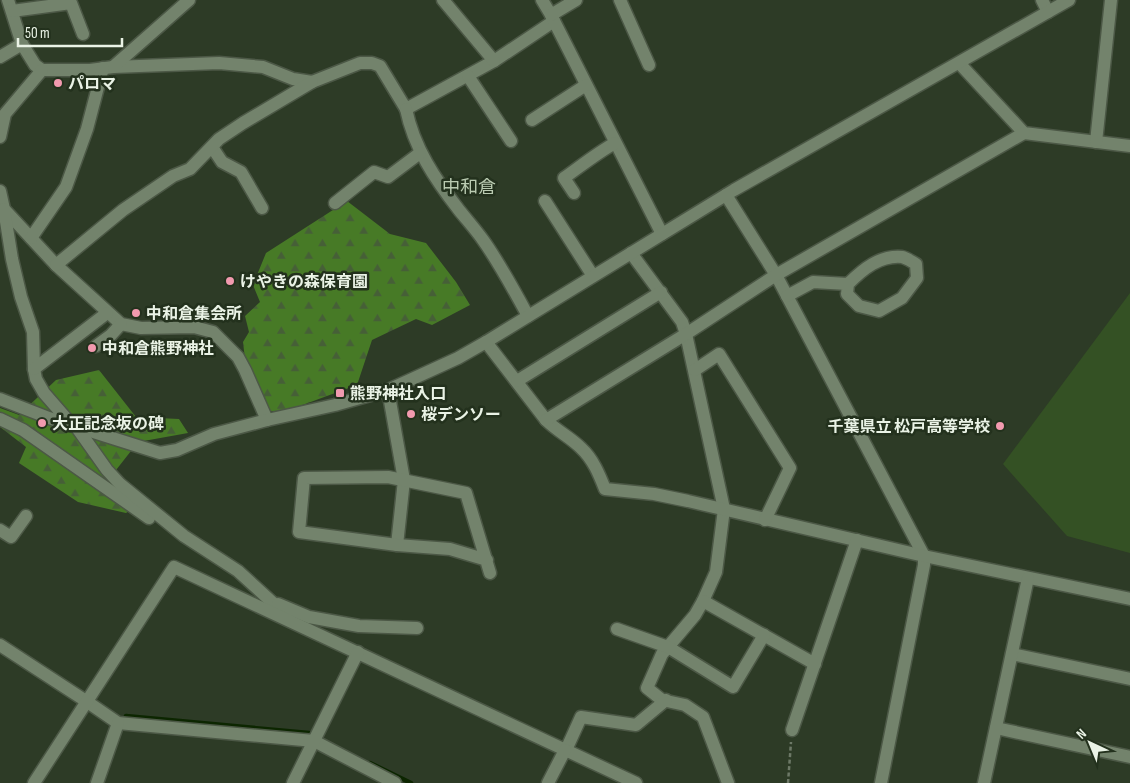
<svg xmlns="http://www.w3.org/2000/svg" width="1130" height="783" viewBox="0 0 1130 783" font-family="'Sofia Sans Condensed','Noto Sans JP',sans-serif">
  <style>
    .forest { fill: url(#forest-firs) }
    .pitch { fill: #345124 }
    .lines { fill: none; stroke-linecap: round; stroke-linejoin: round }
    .stream { stroke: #0c2600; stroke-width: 4.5 }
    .minor-casing { stroke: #4c5846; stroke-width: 15 }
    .path { stroke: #6d7967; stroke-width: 2.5; stroke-dasharray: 4 2.5; stroke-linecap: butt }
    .minor { stroke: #73836c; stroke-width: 12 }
    .poi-dot { fill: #f29aaf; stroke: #23311d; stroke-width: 2 }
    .labels { text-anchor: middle; stroke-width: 5; stroke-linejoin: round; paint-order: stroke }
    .poi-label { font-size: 16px; font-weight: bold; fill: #eaf3e6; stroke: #23311d; text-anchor: start }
    .neighbourhood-label { font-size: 18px; fill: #bacbb1; stroke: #23311d }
  </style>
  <defs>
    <pattern id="forest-firs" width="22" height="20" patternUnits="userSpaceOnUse" patternTransform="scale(1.25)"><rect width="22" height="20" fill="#477a26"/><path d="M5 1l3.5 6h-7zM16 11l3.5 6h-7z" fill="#465f37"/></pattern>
  </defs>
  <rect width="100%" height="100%" fill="#2d3b26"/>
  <g class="forest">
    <path d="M 347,201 L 390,234 L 426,243 L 456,282 L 470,305 L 432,325 L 416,319 L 372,340 L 357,385 L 286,411 L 269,411 L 245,359 L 243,342 L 249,332 L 245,316 L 260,302 L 253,285 L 266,253 Z"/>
    <path d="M 99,370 L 136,417 L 179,419 L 188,433 L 138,442 L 109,479 L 134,508 L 126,513 L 78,502 L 19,463 L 26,447 L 0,427 L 0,408 L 19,415 L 56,380 Z"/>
  </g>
  <path class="pitch" d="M 1130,293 L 1130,553 L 1067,536 L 1003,464 Z"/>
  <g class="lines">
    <g class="stream">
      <path d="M 126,716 L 309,733 L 314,736"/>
      <path d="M 370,763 L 411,783"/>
    </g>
    <g class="minor-casing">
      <g id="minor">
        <path d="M 8,0 L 22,44 L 35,65 L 42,70 L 90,70 L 113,67 L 219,63 L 263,67 L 293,79 L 312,82 L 360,63 L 372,63 L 380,66 L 406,109 L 494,61 L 554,21"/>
        <path d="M 443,0 L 494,61"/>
        <path d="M 542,0 L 551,15 L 662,234"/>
        <path d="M 620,0 L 649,65"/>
        <path d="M 1042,0 L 1048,12"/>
        <path d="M 12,11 L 71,3 L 83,34"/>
        <path d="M 551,15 L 576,0"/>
        <path d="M 0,57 L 22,44"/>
        <path d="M 959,63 L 1024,133 L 1130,146"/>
        <path d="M 113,67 L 189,0"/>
        <path d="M 468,76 L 511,141"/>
        <path d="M 406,109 C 414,148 435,179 459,210 C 467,220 476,230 483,240 C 500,264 514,290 528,316"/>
        <path d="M 532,120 L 586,85"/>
        <path d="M 0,137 L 5,114 L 42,70"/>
        <path d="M 1096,142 L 1111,0"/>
        <path d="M 212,147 L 222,162 L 241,172 L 262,208"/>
        <path d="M 0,191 L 4,209 L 56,265 L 121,324 L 141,328 L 194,327 L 213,332 L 238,357 L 245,370 L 267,420"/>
        <path d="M 574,193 L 564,178 C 581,166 597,153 615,143"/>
        <path d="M 726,195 L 776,275 L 924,556 L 924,565 L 881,783"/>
        <path d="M 545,201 L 593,276"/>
        <path d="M 335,203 L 374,172 L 388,177 L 420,153"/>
        <path d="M 4,209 L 12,259 L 21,297 L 33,332 L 34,369 L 36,379 L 44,393 L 71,424"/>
        <path d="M 31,238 L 66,187 L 87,129 L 103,68"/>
        <path d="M 631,253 L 682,322 L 686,334 L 724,509 L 716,572 L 703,601 L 695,615 L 662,654 L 647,688 L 662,700 L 685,705 L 703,717 L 728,783"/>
        <path d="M 56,265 L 123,210 L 173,176 L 190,169 L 219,139 L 243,123 L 312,82"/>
        <path d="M 787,296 L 813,282 L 848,284 C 863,269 880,255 902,257 C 907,258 912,262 916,264 L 917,278 L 902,298 L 879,311 L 859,306 L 847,294 L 848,284"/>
        <path d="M 486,342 L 546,420 C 557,431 570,437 581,448 C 593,459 599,474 605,489 L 654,494 L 688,501 L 924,556 L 1130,599"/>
        <path d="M 96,346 L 111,335 L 121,324"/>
        <path d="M 34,369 L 107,313"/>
        <path d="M 695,370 L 719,354 L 790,468 L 765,520"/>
        <path d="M 517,381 L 661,292"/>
        <path d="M 388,390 L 404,480 L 397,545"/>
        <path d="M 0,399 L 49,418 L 160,453 L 177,450 L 214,434 L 267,420 L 335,405 L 388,390 L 458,358 L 486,342 L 734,190 L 1069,0"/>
        <path d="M 0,419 L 23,430 L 149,518"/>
        <path d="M 546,420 L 686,334 L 776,275 L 1024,133"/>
        <path d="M 75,425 L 107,470 L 120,484 L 184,536 L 238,571 L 285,614"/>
        <path d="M 0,530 L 11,537 L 26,516"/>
        <path d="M 487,560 L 450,549 L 397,545 L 299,532 L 304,478 L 388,477 L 466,493 L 490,573"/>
        <path d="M 703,601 L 815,664"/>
        <path d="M 278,604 L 309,617 L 359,626 L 417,628"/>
        <path d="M 617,629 L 668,647 L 733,687 L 764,635"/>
        <path d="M 0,645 L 86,701 L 118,723 L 314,741 L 395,783"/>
        <path d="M 1012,654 L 1130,679"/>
        <path d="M 996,728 L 1130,757"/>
        <path d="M 792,730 L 857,540"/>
        <path d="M 566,750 L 581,717 L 636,725 L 666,700"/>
        <path d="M 34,783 L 174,567 L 636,783"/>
        <path d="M 97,783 L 118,723"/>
        <path d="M 293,783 L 358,652"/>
        <path d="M 548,783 L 565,750"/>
        <path d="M 984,783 L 1028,578"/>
      </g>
    </g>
    <path class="path" d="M 788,783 L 791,742"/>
    <use href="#minor" class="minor"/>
  </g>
  <g class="poi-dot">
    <circle cx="58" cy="83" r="5"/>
    <circle cx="230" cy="281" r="5"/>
    <circle cx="136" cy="313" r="5"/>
    <circle cx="92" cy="348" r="5"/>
    <rect x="335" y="388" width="10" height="10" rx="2.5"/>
    <circle cx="411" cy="414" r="5"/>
    <circle cx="42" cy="423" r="5"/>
    <circle cx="1000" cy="426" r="5"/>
  </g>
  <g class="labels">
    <g class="poi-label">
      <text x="68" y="89">パロマ</text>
      <text x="240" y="287">けやきの森保育園</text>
      <text x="146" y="319">中和倉集会所</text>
      <text x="102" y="354">中和倉熊野神社</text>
      <text x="350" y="399">熊野神社入口</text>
      <text x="421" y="420">桜デンソー</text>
      <text x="52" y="429">大正記念坂の碑</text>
      <text x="990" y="432" text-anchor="end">千葉県立 松戸高等学校</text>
    </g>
    <g class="neighbourhood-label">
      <text x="469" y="193">中和倉</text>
    </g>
  </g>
  <g transform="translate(1090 743) rotate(316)" stroke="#23311d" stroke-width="4" paint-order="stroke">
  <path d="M0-4L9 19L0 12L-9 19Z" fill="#eaf3e6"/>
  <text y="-8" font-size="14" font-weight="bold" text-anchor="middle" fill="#eaf3e6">N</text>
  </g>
  <path d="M18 38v8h104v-8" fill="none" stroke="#eaf3e6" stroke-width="2.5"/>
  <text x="25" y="38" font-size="15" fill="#eaf3e6" stroke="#23311d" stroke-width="4" paint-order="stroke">50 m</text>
</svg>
